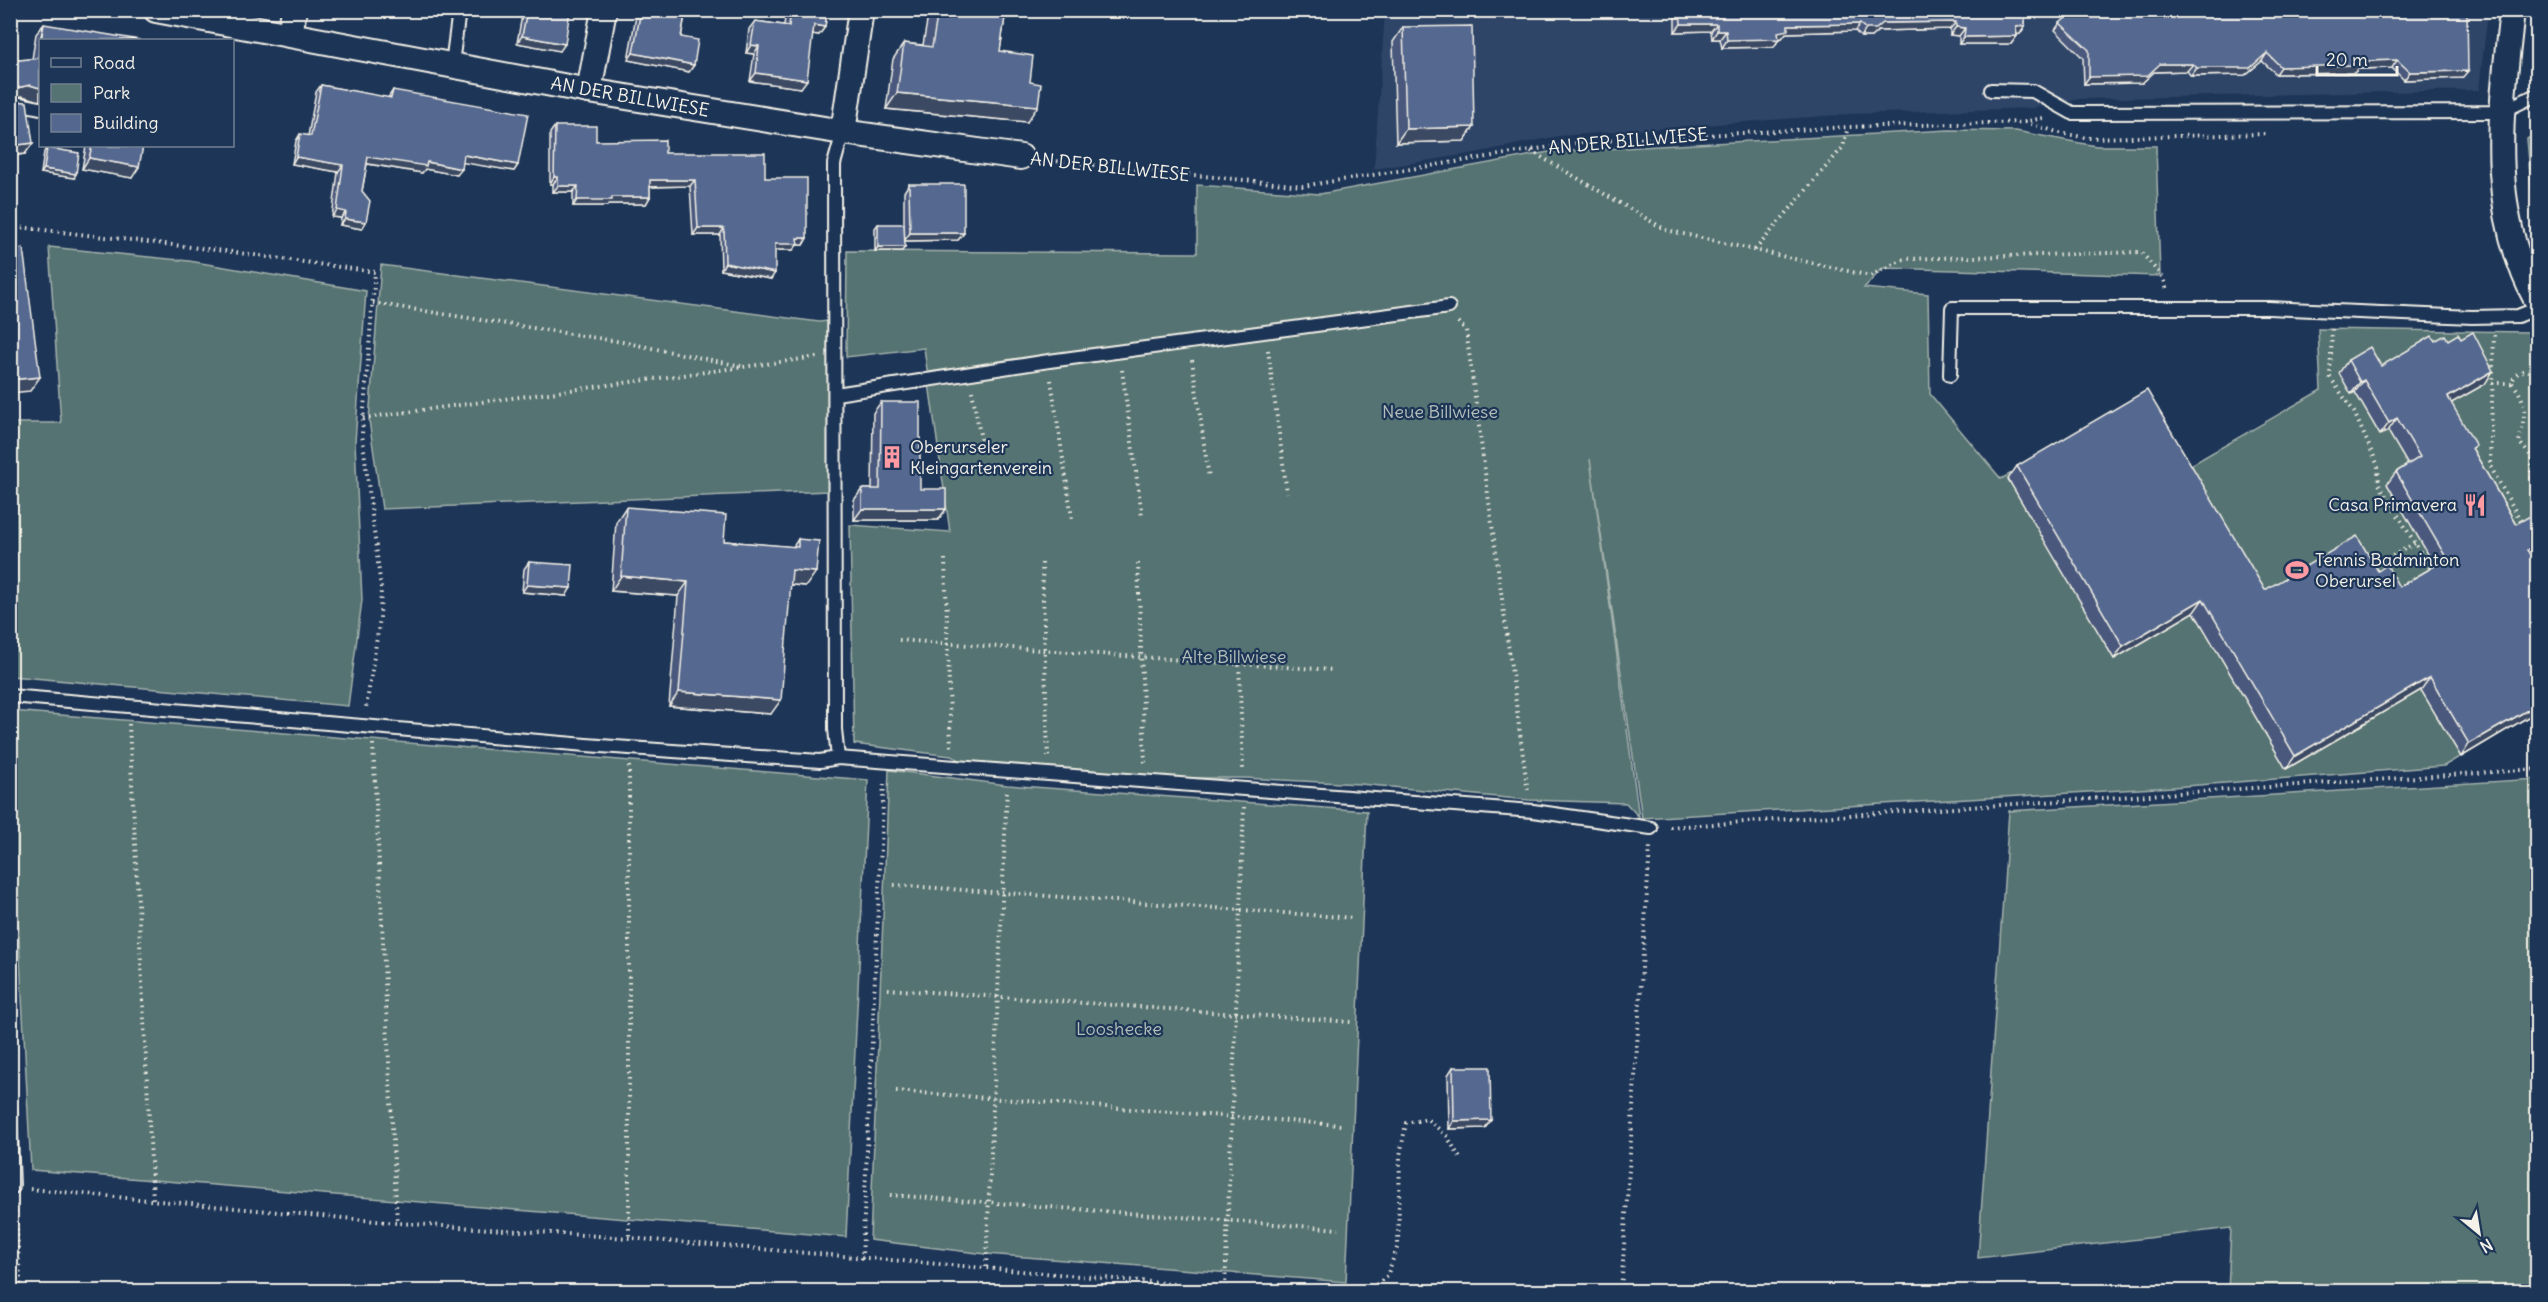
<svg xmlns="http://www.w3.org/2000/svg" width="2548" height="1302" viewBox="0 0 2548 1302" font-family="Delius,sans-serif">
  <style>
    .built { fill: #2e4468 }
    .green { fill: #547372; stroke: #a4b2ad; stroke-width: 1.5 }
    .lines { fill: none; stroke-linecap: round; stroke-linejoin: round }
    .lane-casing { stroke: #f4f1e8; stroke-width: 16 }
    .street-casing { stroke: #f4f1e8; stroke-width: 28 }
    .path { stroke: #f4f1e8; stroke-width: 4; stroke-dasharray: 1.5 4.5; stroke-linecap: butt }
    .lane { stroke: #1d3557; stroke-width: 12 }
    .street { stroke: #1d3557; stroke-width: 24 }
    .wall { fill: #48597b; stroke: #f4f1e8; stroke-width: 1.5 }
    .shaded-wall { fill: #3b4964; stroke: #f4f1e8; stroke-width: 1.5 }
    .building { fill: #54688f; stroke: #f4f1e8; stroke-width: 1.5 }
    .labels { text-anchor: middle; stroke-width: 4.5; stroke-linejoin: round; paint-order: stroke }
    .street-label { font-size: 18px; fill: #f4f1e8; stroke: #1d3557 }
    .park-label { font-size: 18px; fill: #b4bfb9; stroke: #1d3557 }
    .poi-label { font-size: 18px; fill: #f4f1e8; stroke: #1d3557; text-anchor: start }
  </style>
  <rect width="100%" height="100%" fill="#1d3557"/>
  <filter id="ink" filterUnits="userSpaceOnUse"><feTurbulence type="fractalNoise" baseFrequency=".0167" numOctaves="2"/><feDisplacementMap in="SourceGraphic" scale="12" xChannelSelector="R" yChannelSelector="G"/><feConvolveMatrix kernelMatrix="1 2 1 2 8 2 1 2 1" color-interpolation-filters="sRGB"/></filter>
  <g filter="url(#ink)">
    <path class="built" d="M 1385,11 L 2488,11 L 2479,90 L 2080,99 L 2034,108 L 1851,114 L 1559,136 L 1475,153 L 1374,169 Z"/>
    <g class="green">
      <path d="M 1949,130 L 2016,131 L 2096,146 L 2156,146 L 2160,276 L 1883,268 L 1864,288 L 1928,294 L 1930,394 L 2001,479 L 2138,403 L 2191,465 L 2321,390 L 2318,329 L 2528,332 L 2538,344 L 2537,711 L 2444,766 L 2173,787 L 1642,818 L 1590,459 L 1639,817 L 1626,803 L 1529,800 L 1360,784 L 1243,778 L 1159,778 L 970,764 L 951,756 L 854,744 L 850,525 L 950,532 L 924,348 L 846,357 L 847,251 L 1197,253 L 1197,185 L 1320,194 L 1549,152 Z"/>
      <path d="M 2537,133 L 2537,220 L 2533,205 L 2527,139 Z"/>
      <path d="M 49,247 L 189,261 L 366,291 L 355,442 L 362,600 L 348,706 L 11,676 L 11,423 L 61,423 Z"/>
      <path d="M 381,265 L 819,322 L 828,321 L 829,491 L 382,509 L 369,420 Z"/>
      <path d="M 11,711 L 868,780 L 846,1237 L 31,1170 L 11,784 Z"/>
      <path d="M 889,770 L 1007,785 L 1367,811 L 1346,1282 L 986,1254 L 870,1240 Z"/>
      <path d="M 2537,779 L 2537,1291 L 2228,1291 L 2231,1228 L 1978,1258 L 2009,811 Z"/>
    </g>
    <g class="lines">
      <g class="lane-casing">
        <g id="lane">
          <path d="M 452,64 L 458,18"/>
          <path d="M 1991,90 L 2033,91 L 2072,113 L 2501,112 L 2538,94"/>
          <path d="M 10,106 L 21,104 L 40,108"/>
          <path d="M 1950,375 L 1952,308 L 2269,308 L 2472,317 L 2518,316 L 2538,308"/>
          <path d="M 836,394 L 1049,361 L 1449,307"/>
          <path d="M 10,696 L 586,745 L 820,761 L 838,758 L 1533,811 L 1651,828"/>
          <path d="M 838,758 L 835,729 L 834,164 L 843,132"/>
          <path d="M 10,1108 L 13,1187"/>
        </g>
      </g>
      <g class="street-casing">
        <g id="street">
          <path d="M 156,10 L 589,91 L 843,132 L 1021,157"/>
          <path d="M 2512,10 C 2501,113 2486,207 2538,303"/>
          <path d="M 290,35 L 294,10"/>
          <path d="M 589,91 L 604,10"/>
          <path d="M 843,132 L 861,10"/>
        </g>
      </g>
      <g class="path">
        <path d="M 2025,122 L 2060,133 L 2088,138 L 2267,134"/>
        <path d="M 1531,151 L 1666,230 L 1870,276 L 1904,259 L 2141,252 L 2164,279 L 2167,291"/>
        <path d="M 1045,160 L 1303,186 L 1582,142 L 1848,127 L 2024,122 L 2043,118"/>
        <path d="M 10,226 L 225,251 L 375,272 L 362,434 L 381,588 L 380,618 L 366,708"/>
        <path d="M 1755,250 L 1843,147 L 1848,127"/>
        <path d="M 373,303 L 622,342 L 741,366"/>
        <path d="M 1458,322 L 1466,330 L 1528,793"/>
        <path d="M 2332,329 L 2330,377 L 2354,412 L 2378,466 L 2379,484 L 2433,573"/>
        <path d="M 2494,335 L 2490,466 L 2522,523"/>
        <path d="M 1268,350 L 1287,493"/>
        <path d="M 1192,360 L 1209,478"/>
        <path d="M 1122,370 L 1142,516"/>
        <path d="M 1051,380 L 1072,518"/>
        <path d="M 2492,383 L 2512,383 C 2515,370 2526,368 2538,374"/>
        <path d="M 2512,383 C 2530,404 2524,418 2519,442 L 2532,457 L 2531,476 L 2538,491"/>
        <path d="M 972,391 L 984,456"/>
        <path d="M 363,418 L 817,357"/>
        <path d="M 945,559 L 951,749"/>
        <path d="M 1042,563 L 1048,757"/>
        <path d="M 1138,563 L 1145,764"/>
        <path d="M 2388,568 L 2384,561 L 2415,543"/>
        <path d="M 899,640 L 1239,664 L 1243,769"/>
        <path d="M 1239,664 L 1333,670"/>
        <path d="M 129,724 L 153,1200"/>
        <path d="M 373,744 L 397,1222"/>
        <path d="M 629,766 L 629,1238"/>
        <path d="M 1670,827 L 2538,769"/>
        <path d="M 894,885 L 1354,918"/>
        <path d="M 888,989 L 1351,1022"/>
        <path d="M 896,1091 L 1341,1125"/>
        <path d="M 30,1189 L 397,1223 L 629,1238 L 1270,1292"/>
        <path d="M 890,1195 L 1339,1229"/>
        <path d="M 15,1205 L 21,1292"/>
        <path d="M 862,1259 L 884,781"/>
        <path d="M 986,1267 L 1007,788"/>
        <path d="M 1225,1288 L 1244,807"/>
        <path d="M 1367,1292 L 1387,1276 L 1398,1245 L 1400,1156 L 1406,1123 L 1427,1119 L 1447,1136 L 1461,1160"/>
        <path d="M 1621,1292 L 1650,846"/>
      </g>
      <use href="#lane" class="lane"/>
      <use href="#street" class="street"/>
    </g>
    <g class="wall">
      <path d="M 523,10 L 570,10 L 560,51 L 517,43 Z"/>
      <path d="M 637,10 L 686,10 L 681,37 L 694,65 L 689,72 L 628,60 Z"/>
      <path d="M 786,10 L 827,10 L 825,27 L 819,35 L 813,34 L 801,88 L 750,81 L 754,54 L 746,53 L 749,29 L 755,21 L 784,25 Z"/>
      <path d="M 929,10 L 1006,10 L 1000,51 L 1030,82 L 1027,122 L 886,109 L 893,59 L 904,43 L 923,45 Z"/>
      <path d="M 1675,10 L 2025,10 L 2025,26 L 2020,34 L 2017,34 L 2017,36 L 2011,44 L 1959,44 L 1959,36 L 1950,35 L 1950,29 L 1878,31 L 1871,37 L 1861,37 L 1855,31 L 1786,33 L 1782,38 L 1779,39 L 1774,47 L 1722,48 L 1720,39 L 1712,39 L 1711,31 L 1675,32 Z"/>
      <path d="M 2262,13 L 2462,78 L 2404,80 L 2392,68 L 2358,69 L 2354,73 L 2276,74 L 2262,61 L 2245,75 L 2191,76 L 2187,71 L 2154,72 L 2142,83 L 2084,84 L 2083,58 L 2055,30 L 2060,23 Z"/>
      <path d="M 44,24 L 40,40 L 40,101 L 22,96 L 11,98 L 25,154 L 10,156 L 10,61 L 32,59 L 36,34 Z"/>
      <path d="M 1403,27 L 1474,127 L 1464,141 L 1396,143 L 1393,42 Z"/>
      <path d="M 321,85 L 388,98 L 393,90 L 518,165 L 514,171 L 463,162 L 457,175 L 425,169 L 422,173 L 367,164 L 362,191 L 362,229 L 340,225 L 341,218 L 332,217 L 338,172 L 292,164 L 296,141 L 300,134 L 308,136 L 316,92 Z"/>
      <path d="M 555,126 L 596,141 L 665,153 L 765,178 L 807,238 L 803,245 L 797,245 L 793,250 L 775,250 L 771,279 L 721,270 L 720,235 L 693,235 L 690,186 L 650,187 L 650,197 L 646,204 L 609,204 L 607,206 L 573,206 L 573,192 L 553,192 L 553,184 L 550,184 L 550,133 Z"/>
      <path d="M 86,146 L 143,146 L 132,178 L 82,169 Z"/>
      <path d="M 47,148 L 74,178 L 41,173 L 44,152 Z"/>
      <path d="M 909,184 L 964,233 L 958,240 L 904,241 L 902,251 L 875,251 L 875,228 L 878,224 L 904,229 L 904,192 Z"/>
      <path d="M 2448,340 L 2485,384 L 2451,403 L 2473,450 L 2516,524 L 2538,524 L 2538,551 L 2530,555 L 2538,567 L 2538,711 L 2461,757 L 2421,690 L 2286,769 L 2194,612 L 2114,659 L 2008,479 L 2017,466 L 2265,590 L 2378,571 L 2399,587 L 2435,566 L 2387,484 L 2396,472 L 2408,465 L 2388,431 L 2380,435 L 2355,392 L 2351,394 L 2339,373 L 2348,360 L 2381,366 L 2435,341 Z"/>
      <path d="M 881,402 L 920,489 L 946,509 L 938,520 L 854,520 L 854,500 L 862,489 L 872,489 L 873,413 Z"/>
      <path d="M 626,507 L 724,541 L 793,547 L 798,539 L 806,586 L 790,585 L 771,714 L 669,706 L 678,596 L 611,591 L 616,522 Z"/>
      <path d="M 529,562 L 566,596 L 522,592 L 524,569 Z"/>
      <path d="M 1453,1067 L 1491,1120 L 1485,1128 L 1449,1129 L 1448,1075 Z"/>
    </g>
    <g class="shaded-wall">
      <path d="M 376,10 L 445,10 L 440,18 Z"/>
      <path d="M 1956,22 L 1950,29 L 1878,31 L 1871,37 L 1861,37 L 1866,29 L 1883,23 Z"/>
      <path d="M 1681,24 L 1717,24 L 1711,31 L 1675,32 Z"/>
      <path d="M 1860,24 L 1855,31 L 1786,33 L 1782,38 L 1773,40 L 1779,39 L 1774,47 L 1722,48 L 1727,40 L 1788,25 Z"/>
      <path d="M 814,25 L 825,27 L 819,35 L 809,34 Z"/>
      <path d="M 2025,26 L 2020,34 L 2011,35 L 2016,27 Z"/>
      <path d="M 1956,27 L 1965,28 L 1959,36 L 1950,35 Z"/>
      <path d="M 1717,31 L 1726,31 L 1720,39 L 1712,39 Z"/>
      <path d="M 522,36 L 565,44 L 560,51 L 517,43 Z"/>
      <path d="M 2017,36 L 2011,44 L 1959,44 L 1964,37 Z"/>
      <path d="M 751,45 L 759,46 L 754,54 L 746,53 Z"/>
      <path d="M 633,53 L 694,65 L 689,72 L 628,60 Z"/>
      <path d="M 2267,53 L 2262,61 L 2245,75 L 2191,76 L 2197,68 Z"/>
      <path d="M 2397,60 L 2392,68 L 2358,69 L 2354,73 L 2276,74 L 2281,67 L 2364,61 Z"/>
      <path d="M 2160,64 L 2193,64 L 2187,71 L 2154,72 L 2142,83 L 2084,84 L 2089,77 Z"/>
      <path d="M 2468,71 L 2462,78 L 2404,80 L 2410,72 Z"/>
      <path d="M 756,73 L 807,80 L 801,88 L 750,81 Z"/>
      <path d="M 30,85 L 40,88 L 40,101 L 22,96 L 10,98 L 10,92 L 13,89 Z"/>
      <path d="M 897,93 L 1038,106 L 1027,122 L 886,109 Z"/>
      <path d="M 1474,127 L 1464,141 L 1396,143 L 1406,129 Z"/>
      <path d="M 33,143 L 25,154 L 10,156 L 10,146 Z"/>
      <path d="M 464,155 L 518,165 L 514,171 L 459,162 Z"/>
      <path d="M 296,157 L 343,165 L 338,172 L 292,164 Z"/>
      <path d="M 368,157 L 427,162 L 462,169 L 457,175 L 425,169 L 422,173 L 363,163 Z"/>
      <path d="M 89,158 L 139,167 L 132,178 L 82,169 Z"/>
      <path d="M 44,169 L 76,174 L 74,178 L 41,173 Z"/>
      <path d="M 554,177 L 558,177 L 553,184 L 550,184 Z"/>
      <path d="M 650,180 L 695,180 L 690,186 L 646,187 Z"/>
      <path d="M 558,186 L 578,186 L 573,192 L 553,192 Z"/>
      <path d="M 612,197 L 650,197 L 646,204 L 609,204 L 607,206 L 573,206 L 577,200 Z"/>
      <path d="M 337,210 L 346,212 L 341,218 L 332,217 Z"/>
      <path d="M 345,219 L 366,222 L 362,229 L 340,225 Z"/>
      <path d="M 698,228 L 724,228 L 720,235 L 693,235 Z"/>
      <path d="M 910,233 L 964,233 L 958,240 L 904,241 Z"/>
      <path d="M 797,238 L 807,238 L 803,245 L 797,245 L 793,250 L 771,250 L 775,244 Z"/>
      <path d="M 878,247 L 905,247 L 902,251 L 875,251 Z"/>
      <path d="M 725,263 L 775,273 L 771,279 L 721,270 Z"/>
      <path d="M 2493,371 L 2485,384 L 2439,410 L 2448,397 Z"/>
      <path d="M 40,377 L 30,391 L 10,393 L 10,380 Z"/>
      <path d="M 2364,380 L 2355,392 L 2351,394 L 2360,382 Z"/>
      <path d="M 2397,418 L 2388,431 L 2380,435 L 2389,423 Z"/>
      <path d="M 862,509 L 946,509 L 938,520 L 854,520 Z"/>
      <path d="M 2538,543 L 2538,551 L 2518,562 L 2527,550 Z"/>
      <path d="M 792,570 L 816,572 L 806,586 L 782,584 Z"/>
      <path d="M 621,576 L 688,582 L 678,596 L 611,591 Z"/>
      <path d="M 527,585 L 571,588 L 566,596 L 522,592 Z"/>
      <path d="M 2203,599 L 2194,612 L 2114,659 L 2123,646 Z"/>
      <path d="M 2430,677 L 2421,690 L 2286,769 L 2295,756 Z"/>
      <path d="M 679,692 L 781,700 L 771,714 L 669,706 Z"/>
      <path d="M 2538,704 L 2538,711 L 2461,757 L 2469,744 Z"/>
      <path d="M 1491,1120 L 1485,1128 L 1449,1129 L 1454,1121 Z"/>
    </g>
    <g class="building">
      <path d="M 527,10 L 570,10 L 565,44 L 522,36 Z"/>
      <path d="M 641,10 L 686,10 L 681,37 L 698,40 L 694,65 L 633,53 Z"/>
      <path d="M 791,10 L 827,10 L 825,27 L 814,25 L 807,80 L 756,73 L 759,46 L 751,45 L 755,21 L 789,26 Z"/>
      <path d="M 938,10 L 1006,10 L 1000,51 L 1033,56 L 1030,82 L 1041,84 L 1038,106 L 897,93 L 904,43 L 932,47 Z"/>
      <path d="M 1680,10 L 2025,10 L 2025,26 L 2016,27 L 2017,36 L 1964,37 L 1965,28 L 1956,27 L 1956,22 L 1883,23 L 1876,29 L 1866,29 L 1860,24 L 1788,25 L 1788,30 L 1778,32 L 1779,39 L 1727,40 L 1726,31 L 1717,31 L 1717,24 L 1681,24 Z"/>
      <path d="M 2075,10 L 2259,10 L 2262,13 L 2266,10 L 2467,10 L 2468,71 L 2410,72 L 2397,60 L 2364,61 L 2360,65 L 2281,67 L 2267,53 L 2250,68 L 2197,68 L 2193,64 L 2160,64 L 2147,76 L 2089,77 L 2089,50 L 2060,23 Z"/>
      <path d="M 44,24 L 140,40 L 41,40 Z"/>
      <path d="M 1472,26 L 1474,127 L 1406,129 L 1403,27 Z"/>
      <path d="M 40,43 L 40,88 L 30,85 L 13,89 L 10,92 L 10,61 L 38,58 Z"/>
      <path d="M 321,85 L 391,98 L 393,90 L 528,114 L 518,165 L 464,155 L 462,169 L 427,162 L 426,166 L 368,157 L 362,191 L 370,201 L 366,222 L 345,219 L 346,212 L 337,210 L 343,165 L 296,157 L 300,134 L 311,136 Z"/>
      <path d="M 10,97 L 12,101 L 27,102 L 33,143 L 10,146 Z"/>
      <path d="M 555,126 L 596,126 L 596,141 L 665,140 L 665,153 L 765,153 L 765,178 L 807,178 L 807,238 L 797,238 L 798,244 L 775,244 L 775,273 L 725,263 L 724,228 L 698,228 L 695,180 L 650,180 L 650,197 L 612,197 L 612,200 L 577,200 L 578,186 L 558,186 L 558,177 L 554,177 Z"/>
      <path d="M 92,146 L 143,146 L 139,167 L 89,158 Z"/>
      <path d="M 47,148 L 79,153 L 76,174 L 44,169 Z"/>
      <path d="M 909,184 L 964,184 L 964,233 L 910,233 Z"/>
      <path d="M 878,224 L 904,224 L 905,247 L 878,247 Z"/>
      <path d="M 23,248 L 40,377 L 10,380 L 10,250 Z"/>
      <path d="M 2473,332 L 2493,371 L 2448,397 L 2476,446 L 2472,448 L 2516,524 L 2532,515 L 2538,524 L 2538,543 L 2527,550 L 2538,567 L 2538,704 L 2469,744 L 2430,677 L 2295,756 L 2203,599 L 2123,646 L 2017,466 L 2147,390 L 2265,590 L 2357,536 L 2378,571 L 2387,565 L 2399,587 L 2447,559 L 2396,472 L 2420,457 L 2397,418 L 2389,423 L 2364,380 L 2360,382 L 2348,360 L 2370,347 L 2381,366 L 2432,336 L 2435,341 L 2445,335 L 2448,340 L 2458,334 L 2461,339 Z"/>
      <path d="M 881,402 L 920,402 L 920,489 L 946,489 L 946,509 L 862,509 L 862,489 L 880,489 Z"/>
      <path d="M 626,507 L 726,515 L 724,541 L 798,547 L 798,539 L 819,541 L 816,572 L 792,570 L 781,700 L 679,692 L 688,582 L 621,576 Z"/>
      <path d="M 529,562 L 573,565 L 571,588 L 527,585 Z"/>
      <path d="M 1453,1067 L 1490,1067 L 1491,1120 L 1454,1121 Z"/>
    </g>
  </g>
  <defs>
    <g id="building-bare" transform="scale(1.8)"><path d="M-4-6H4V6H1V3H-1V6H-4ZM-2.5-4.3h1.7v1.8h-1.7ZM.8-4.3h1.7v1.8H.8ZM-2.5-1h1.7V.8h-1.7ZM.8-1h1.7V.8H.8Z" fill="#ff9aa2" stroke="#1d3557" stroke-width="2.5" paint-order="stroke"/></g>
    <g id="restaurant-bare" transform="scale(1.8)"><path d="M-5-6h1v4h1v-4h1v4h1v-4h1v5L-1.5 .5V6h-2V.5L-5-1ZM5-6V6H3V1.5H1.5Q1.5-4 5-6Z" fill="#ff9aa2" stroke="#1d3557" stroke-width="2.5" paint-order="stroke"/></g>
    <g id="stadium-bare" transform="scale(1.8)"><path d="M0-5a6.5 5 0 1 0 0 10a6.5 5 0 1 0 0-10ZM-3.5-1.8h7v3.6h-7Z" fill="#ff9aa2" stroke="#1d3557" stroke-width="2.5" paint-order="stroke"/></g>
  </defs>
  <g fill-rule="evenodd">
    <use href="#building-bare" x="892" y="457"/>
    <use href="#restaurant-bare" x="2475" y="505"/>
    <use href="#stadium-bare" x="2297" y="570"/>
  </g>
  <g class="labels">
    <g class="street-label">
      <text transform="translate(630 97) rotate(10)" y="6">AN DER BILLWIESE</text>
      <text transform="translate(1628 141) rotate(-5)" y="6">AN DER BILLWIESE</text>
      <text transform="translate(1110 167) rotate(6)" y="6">AN DER BILLWIESE</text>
    </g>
    <g class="park-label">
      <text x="1440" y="418">Neue Billwiese</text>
      <text x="1234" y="663">Alte Billwiese</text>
      <text x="1119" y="1035">Looshecke</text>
    </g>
    <g class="poi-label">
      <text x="910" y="453">Oberurseler<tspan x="910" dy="21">Kleingartenverein</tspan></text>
      <text x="2457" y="511" text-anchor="end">Casa Primavera</text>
      <text x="2315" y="566">Tennis Badminton<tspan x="2315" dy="21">Oberursel</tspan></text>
    </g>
  </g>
  <rect width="2548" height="1302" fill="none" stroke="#1d3557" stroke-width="36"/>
  <rect x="18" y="18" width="2512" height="1266" fill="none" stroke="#f4f1e8" stroke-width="2" filter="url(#ink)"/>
  <rect x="39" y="39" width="195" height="108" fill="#1d3557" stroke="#738091" stroke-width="1.5"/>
  <rect x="51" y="58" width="30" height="9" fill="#1d3557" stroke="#738091" stroke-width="1.5"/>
  <text x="93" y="69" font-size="18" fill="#f4f1e8">Road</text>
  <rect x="51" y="84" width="30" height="18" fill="#547372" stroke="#738091" stroke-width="1.5"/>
  <text x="93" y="99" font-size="18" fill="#f4f1e8">Park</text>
  <rect x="51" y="114" width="30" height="18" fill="#54688f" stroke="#738091" stroke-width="1.5"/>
  <text x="93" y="129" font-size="18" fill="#f4f1e8">Building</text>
  <g transform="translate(2479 1233) rotate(150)" stroke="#1d3557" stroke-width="4.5" paint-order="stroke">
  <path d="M0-4.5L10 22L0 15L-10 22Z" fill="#f4f1e8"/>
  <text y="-9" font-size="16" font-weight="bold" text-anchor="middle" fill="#f4f1e8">N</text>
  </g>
  <path d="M2317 66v9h80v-9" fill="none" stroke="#f4f1e8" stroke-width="3"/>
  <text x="2326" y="66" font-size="18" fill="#f4f1e8" stroke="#1d3557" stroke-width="4.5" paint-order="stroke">20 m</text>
</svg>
